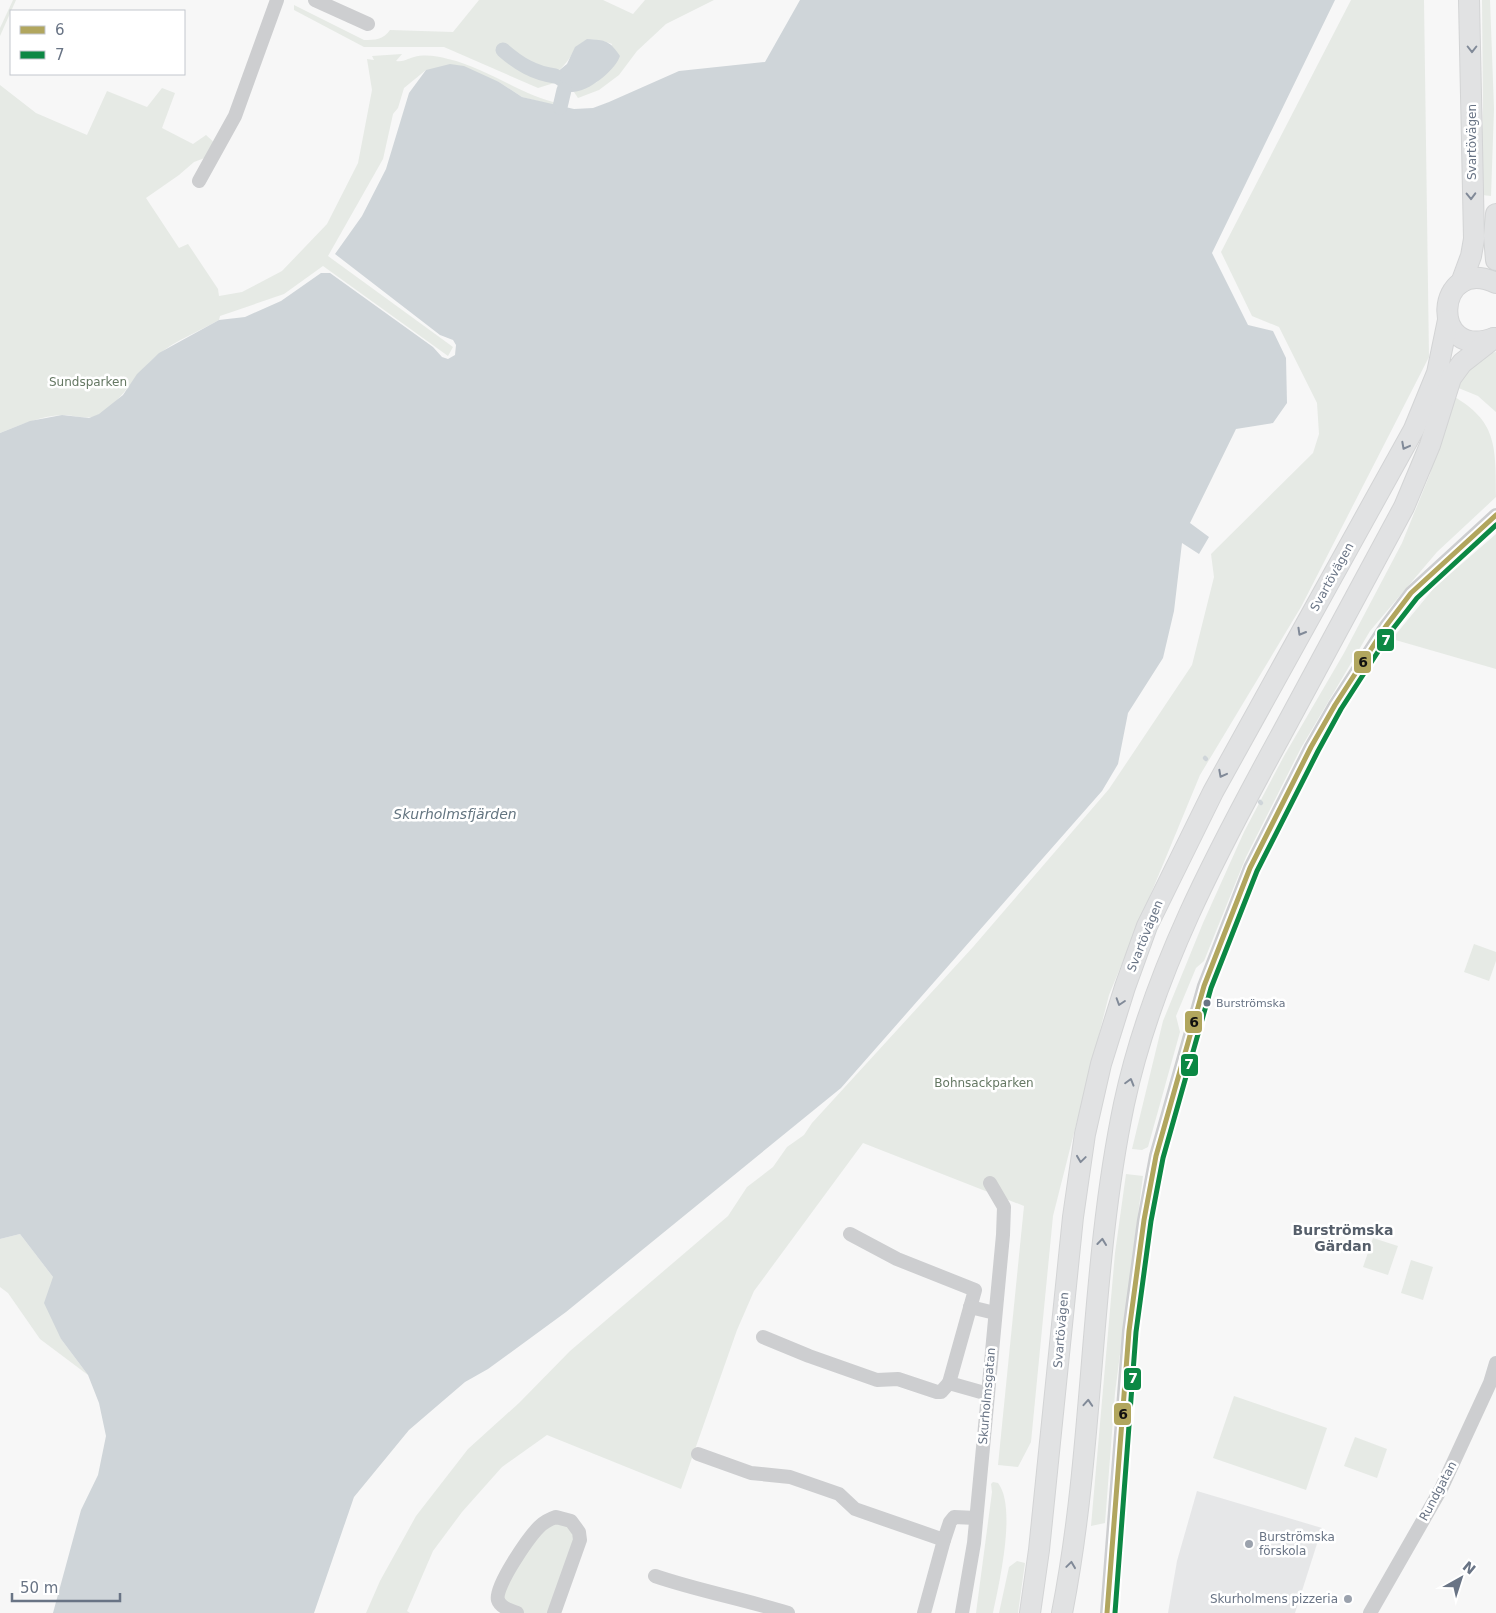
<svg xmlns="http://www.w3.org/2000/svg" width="1496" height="1613" viewBox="0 0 1496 1613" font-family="'DejaVu Sans',sans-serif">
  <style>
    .built { fill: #e6e7e8 }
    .green { fill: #e6eae5 }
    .water { fill: #cfd5d9 }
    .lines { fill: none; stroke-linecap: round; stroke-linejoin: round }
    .stream { stroke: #cfd5d9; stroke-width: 4.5 }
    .canal { stroke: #cfd5d9; stroke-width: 15 }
    .secondary-casing { stroke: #d3d4d5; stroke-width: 22 }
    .street { stroke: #cdced0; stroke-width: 14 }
    .secondary { stroke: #e1e2e3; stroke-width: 20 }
    .bus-1-casing { stroke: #fff; stroke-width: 9 }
    .bus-2-casing { stroke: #fff; stroke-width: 9 }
    .bus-1 { stroke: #b1a65e; stroke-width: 5 }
    .bus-2 { stroke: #0c8844; stroke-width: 5 }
    .oneway { stroke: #818a98 }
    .bus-dot { fill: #697485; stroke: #fff; stroke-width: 2 }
    .poi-dot { fill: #9ba2ad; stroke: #fff; stroke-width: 2 }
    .labels { text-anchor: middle; stroke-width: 5; stroke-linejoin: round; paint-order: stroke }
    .bus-label { font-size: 11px; fill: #697485; stroke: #fff; text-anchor: start }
    .street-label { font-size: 12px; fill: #697485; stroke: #fff }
    .park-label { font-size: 12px; fill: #657863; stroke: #fff }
    .poi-label { font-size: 12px; fill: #697485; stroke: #fff; text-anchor: start }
    .water-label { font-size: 14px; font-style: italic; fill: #647580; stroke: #fff }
    .neighbourhood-label { font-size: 14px; font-weight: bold; fill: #565f6b; stroke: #fff }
    .line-badge { stroke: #fff; stroke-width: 2 }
    .badge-label { font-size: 14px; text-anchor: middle; font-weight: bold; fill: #fff }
    .pale-badge-label { font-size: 14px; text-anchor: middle; font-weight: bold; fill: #111 }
  </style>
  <rect width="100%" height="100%" fill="#f7f7f7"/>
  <path class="built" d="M 1197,1491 L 1322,1528 L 1295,1613 L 1168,1613 L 1177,1561 Z"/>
  <g class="green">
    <path d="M 13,0 L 16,0 L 0,36 L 0,28 Z"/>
    <path d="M 479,0 L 603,0 L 633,14 L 645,0 L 714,0 L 666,24 L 637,51 L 619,75 L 599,90 L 578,98 L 574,92 L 597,82 L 612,44 C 573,30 580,54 556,73 L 554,83 L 538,88 L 444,47 L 364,47 L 294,10 L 294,5 L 364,40 C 375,40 383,40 390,30 L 453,32 Z"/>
    <path d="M 1351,0 L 1424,0 L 1429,357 L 1301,607 L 1200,775 L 1109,995 L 1053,1216 L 1031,1442 L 1018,1467 L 998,1465 L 1024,1206 L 863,1143 L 754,1291 L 737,1330 L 681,1489 L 547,1435 L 502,1467 L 462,1512 L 433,1551 L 407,1611 L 410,1613 L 366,1613 L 380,1581 L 416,1516 L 468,1449 L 519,1403 L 570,1351 L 728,1216 L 747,1187 L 773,1167 L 787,1147 L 804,1135 L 812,1123 L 973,947 L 1109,789 L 1192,665 L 1214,577 L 1211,554 L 1313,453 L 1319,434 L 1317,403 L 1279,327 L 1252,316 L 1221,252 Z"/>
    <path d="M 1482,0 L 1490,0 L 1494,109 L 1491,196 L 1482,195 L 1480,183 L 1483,107 Z"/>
    <path d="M 402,54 L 396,61 C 405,62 406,59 414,57 C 425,54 437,56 448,59 C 488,68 521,96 561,104 L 560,107 L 522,97 L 499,82 L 426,70 L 404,88 L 398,108 L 393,114 L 383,159 L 328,256 L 453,347 L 448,356 L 323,266 L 284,294 L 220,316 L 219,320 C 200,331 176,340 159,354 C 136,371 125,399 100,414 C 88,421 75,415 62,415 C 41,416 20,425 0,433 L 0,85 L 36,113 L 87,135 L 107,91 L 147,107 L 162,88 L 175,93 L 162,128 L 193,144 L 206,135 L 218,146 L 210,156 L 194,162 L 179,175 L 146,198 L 179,248 L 188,244 L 218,289 L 219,296 L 242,292 L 282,271 L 327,224 L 358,163 L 372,90 L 367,59 L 374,60 L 372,56 Z"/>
    <path d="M 1496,352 L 1496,412 L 1478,396 L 1456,387 C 1466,369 1475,355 1496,352 Z"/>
    <path d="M 1453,396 C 1496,421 1496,444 1496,497 L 1437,552 L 1370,631 L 1301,748 L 1246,857 L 1204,961 L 1196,968 L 1176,1016 L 1180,1032 L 1148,1147 L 1142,1150 L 1132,1149 L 1163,1021 L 1203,923 L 1244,832 L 1284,756 L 1344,653 L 1402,543 L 1430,474 Z"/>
    <path d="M 1496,534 L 1496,669 L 1392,639 L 1434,588 Z"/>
    <path d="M 1474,944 L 1496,952 L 1496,961 L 1489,981 L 1464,972 Z"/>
    <path d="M 1126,1174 L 1143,1176 L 1115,1393 L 1105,1523 L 1091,1526 L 1115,1253 Z"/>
    <path d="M 20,1234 L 53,1277 L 61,1339 L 88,1375 L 40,1339 L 8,1293 L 0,1287 L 0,1239 Z"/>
    <path d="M 1373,1238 L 1398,1246 L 1388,1275 L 1363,1267 Z"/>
    <path d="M 1411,1260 L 1433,1267 L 1423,1300 L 1401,1293 Z"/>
    <path d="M 1234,1396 L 1327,1428 L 1306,1490 L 1213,1458 Z"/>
    <path d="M 1355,1437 L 1387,1449 L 1377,1478 L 1344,1466 Z"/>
    <path d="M 993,1482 L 998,1483 C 1017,1507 999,1584 993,1613 L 976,1613 L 992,1492 L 991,1484 Z"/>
    <path d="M 548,1519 L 579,1531 L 555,1613 L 517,1613 L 499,1598 L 506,1576 Z"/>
    <path d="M 1017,1561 L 1025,1563 L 1018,1613 L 999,1613 L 1009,1567 Z"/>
  </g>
  <g class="water">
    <path d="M 800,0 L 1335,0 L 1212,253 L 1248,325 L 1273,331 L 1286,358 L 1287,403 L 1273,423 L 1236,429 L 1190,523 L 1209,537 L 1199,554 L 1182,543 L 1174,611 L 1163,658 L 1128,713 L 1118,764 L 1102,791 L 841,1088 L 566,1312 L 488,1369 L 465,1382 L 409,1430 L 354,1497 L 314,1613 L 53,1613 L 81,1510 L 98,1475 L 106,1436 L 99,1403 L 88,1375 L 61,1339 L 44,1303 L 53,1277 L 20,1234 L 0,1239 L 0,433 L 30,421 L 62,415 L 89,418 L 99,414 L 123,395 L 137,374 L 159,353 L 219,320 L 245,317 L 281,301 L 321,273 L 330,273 L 433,347 L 442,357 L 448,359 L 455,355 L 456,345 L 453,340 L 440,335 L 335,254 L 362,216 L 386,169 L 409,93 L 426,70 L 450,64 L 464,66 L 499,82 L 522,97 L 574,109 L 593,108 L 609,102 L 679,71 L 765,62 Z"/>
    <path d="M 587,39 C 606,40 610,41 620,56 C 615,71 587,93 571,92 C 564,91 560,87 554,83 L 556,73 L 567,64 L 575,47 Z"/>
  </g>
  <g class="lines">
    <g class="stream">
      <path d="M 1205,758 L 1206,759"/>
      <path d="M 1260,802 L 1261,803"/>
    </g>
    <g class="canal">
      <path d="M 503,50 C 519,64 534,73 555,76"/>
      <path d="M 560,107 L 564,90"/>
    </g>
    <g class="secondary-casing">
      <g id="secondary">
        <path d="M 1496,214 L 1494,236 L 1496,260"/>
        <path d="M 1461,283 L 1471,256 L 1474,239 L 1469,0"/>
        <path d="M 1494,338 C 1428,362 1435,254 1496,283"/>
        <path d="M 1030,1613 L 1039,1550 L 1073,1217 L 1085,1134 L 1101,1064 L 1125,987 L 1147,926 L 1213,792 L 1414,429 L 1437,373 L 1448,320"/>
        <path d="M 1062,1613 C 1095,1445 1089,1272 1124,1104 C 1152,973 1217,852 1281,735 C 1322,659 1363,583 1404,507 L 1430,445 L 1451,378 L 1462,363 L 1494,338"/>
      </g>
    </g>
    <g class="street">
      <path d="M 315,0 L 368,24"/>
      <path d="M 199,181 L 235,116 L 277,0"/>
      <path d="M 850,1234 L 897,1259 L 975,1290 L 949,1383"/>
      <path d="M 970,1307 L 995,1313"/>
      <path d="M 763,1337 L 809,1356 L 877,1380 L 898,1379 L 937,1392 L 941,1392 L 949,1383 L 988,1394"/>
      <path d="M 698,1454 L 751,1473 L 790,1477 L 839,1494 L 855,1509 L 944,1540 L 950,1522 L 954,1517 L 976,1518"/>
      <path d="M 655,1576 C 699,1591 744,1599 788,1613"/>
      <path d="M 517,1613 C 511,1611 500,1607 498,1600 C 494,1587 529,1537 539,1527 C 544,1522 550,1519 556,1517 L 571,1521 L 579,1532 L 580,1540 L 554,1613"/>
      <path d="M 924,1613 L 944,1540"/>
      <path d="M 962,1613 L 974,1543 L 1003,1235 L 1004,1207 L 990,1183"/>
      <path d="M 1107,1613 L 1129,1331 L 1144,1220 L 1156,1156 L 1204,986 L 1250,868 L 1311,747 L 1335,705 L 1386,626 L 1411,593 L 1496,515"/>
      <path d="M 1370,1613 L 1441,1489 L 1490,1383 L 1496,1363"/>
    </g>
    <use href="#secondary" class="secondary"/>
    <g class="bus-1-casing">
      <path id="bus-1" d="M 1107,1613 L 1129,1331 L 1144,1220 L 1156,1156 L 1204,986 L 1250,868 L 1311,747 L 1335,705 L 1386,626 L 1411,593 L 1496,515"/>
    </g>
    <g class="bus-2-casing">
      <path id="bus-2" d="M 1115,1613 L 1136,1332 L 1151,1221 L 1163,1158 L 1211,988 L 1257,871 L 1318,751 L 1341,709 L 1392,630 L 1417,598 L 1496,525"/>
    </g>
    <use href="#bus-1" class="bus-1"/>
    <use href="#bus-2" class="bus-2"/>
  </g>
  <defs><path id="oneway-chevron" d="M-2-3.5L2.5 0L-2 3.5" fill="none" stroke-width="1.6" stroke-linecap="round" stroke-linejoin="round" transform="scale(1.25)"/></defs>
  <g class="oneway">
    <use href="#oneway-chevron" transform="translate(1472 49) rotate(90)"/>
    <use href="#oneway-chevron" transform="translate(1471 196) rotate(89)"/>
    <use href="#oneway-chevron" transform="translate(1405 446) rotate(118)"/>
    <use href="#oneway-chevron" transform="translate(1301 632) rotate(120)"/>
    <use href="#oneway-chevron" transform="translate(1222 774) rotate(118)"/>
    <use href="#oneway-chevron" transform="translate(1120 1002) rotate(108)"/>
    <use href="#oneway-chevron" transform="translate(1130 1082) rotate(-74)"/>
    <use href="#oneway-chevron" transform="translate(1081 1159) rotate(98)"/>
    <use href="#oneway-chevron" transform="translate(1102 1242) rotate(-84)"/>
    <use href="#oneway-chevron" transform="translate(1088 1403) rotate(-86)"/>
    <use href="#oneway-chevron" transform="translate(1071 1565) rotate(-82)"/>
  </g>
  <circle class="bus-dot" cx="1207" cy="1003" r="4.5"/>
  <g class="poi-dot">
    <circle cx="1249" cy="1544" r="5"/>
    <circle cx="1348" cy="1599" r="5"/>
  </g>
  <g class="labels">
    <g class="bus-label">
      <text x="1216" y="1007">Burströmska</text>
    </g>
    <g class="street-label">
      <text transform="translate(1472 142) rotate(-90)" y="4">Svartövägen</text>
      <text transform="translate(1332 577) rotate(-61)" y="4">Svartövägen</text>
      <text transform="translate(1145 936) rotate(-68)" y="4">Svartövägen</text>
      <text transform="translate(1061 1330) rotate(-85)" y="4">Svartövägen</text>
      <text transform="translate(987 1396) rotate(-85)" y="4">Skurholmsgatan</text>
      <text transform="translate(1438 1491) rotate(-62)" y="4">Rundgatan</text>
    </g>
    <g class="park-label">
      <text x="88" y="386">Sundsparken</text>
      <text x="984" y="1087">Bohnsackparken</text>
    </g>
    <g class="poi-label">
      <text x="1259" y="1541">Burströmska<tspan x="1259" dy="14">förskola</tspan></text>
      <text x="1338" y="1603" text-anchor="end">Skurholmens pizzeria</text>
    </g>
    <g class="water-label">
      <text x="455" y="819">Skurholmsfjärden</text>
    </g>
    <g class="neighbourhood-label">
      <text x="1343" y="1235">Burströmska<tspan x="1343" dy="16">Gärdan</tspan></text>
    </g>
  </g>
  <g class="line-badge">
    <rect x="1376" y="628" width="19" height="24" rx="5" fill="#0c8844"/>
    <rect x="1353" y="650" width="19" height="24" rx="5" fill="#b1a65e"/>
    <rect x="1184" y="1010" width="19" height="24" rx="5" fill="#b1a65e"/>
    <rect x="1180" y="1053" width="19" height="24" rx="5" fill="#0c8844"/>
    <rect x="1123" y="1367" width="19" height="24" rx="5" fill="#0c8844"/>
    <rect x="1113" y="1402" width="19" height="24" rx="5" fill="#b1a65e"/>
  </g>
  <g class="badge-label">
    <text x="1386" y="645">7</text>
    <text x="1189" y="1069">7</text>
    <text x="1133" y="1383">7</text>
  </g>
  <g class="pale-badge-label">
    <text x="1363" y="667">6</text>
    <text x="1194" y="1027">6</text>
    <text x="1123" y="1419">6</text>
  </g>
  <rect x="10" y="10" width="175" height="65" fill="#ffffff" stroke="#c3c7ce"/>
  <rect x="20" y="26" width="25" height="8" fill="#b1a65e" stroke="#c3c7ce"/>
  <text x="55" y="35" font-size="15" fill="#697485">6</text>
  <rect x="20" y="51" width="25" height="8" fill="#0c8844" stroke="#c3c7ce"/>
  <text x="55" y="60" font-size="15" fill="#697485">7</text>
  <g transform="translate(1461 1578) rotate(39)" stroke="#ffffff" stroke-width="4" paint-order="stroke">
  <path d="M0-4L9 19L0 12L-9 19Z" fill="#697485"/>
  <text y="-8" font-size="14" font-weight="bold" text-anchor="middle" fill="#697485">N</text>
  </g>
  <path d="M12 1593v8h108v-8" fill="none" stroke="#697485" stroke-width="2.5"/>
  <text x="20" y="1593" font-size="15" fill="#697485" stroke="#ffffff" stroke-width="4" paint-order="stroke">50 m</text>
</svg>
